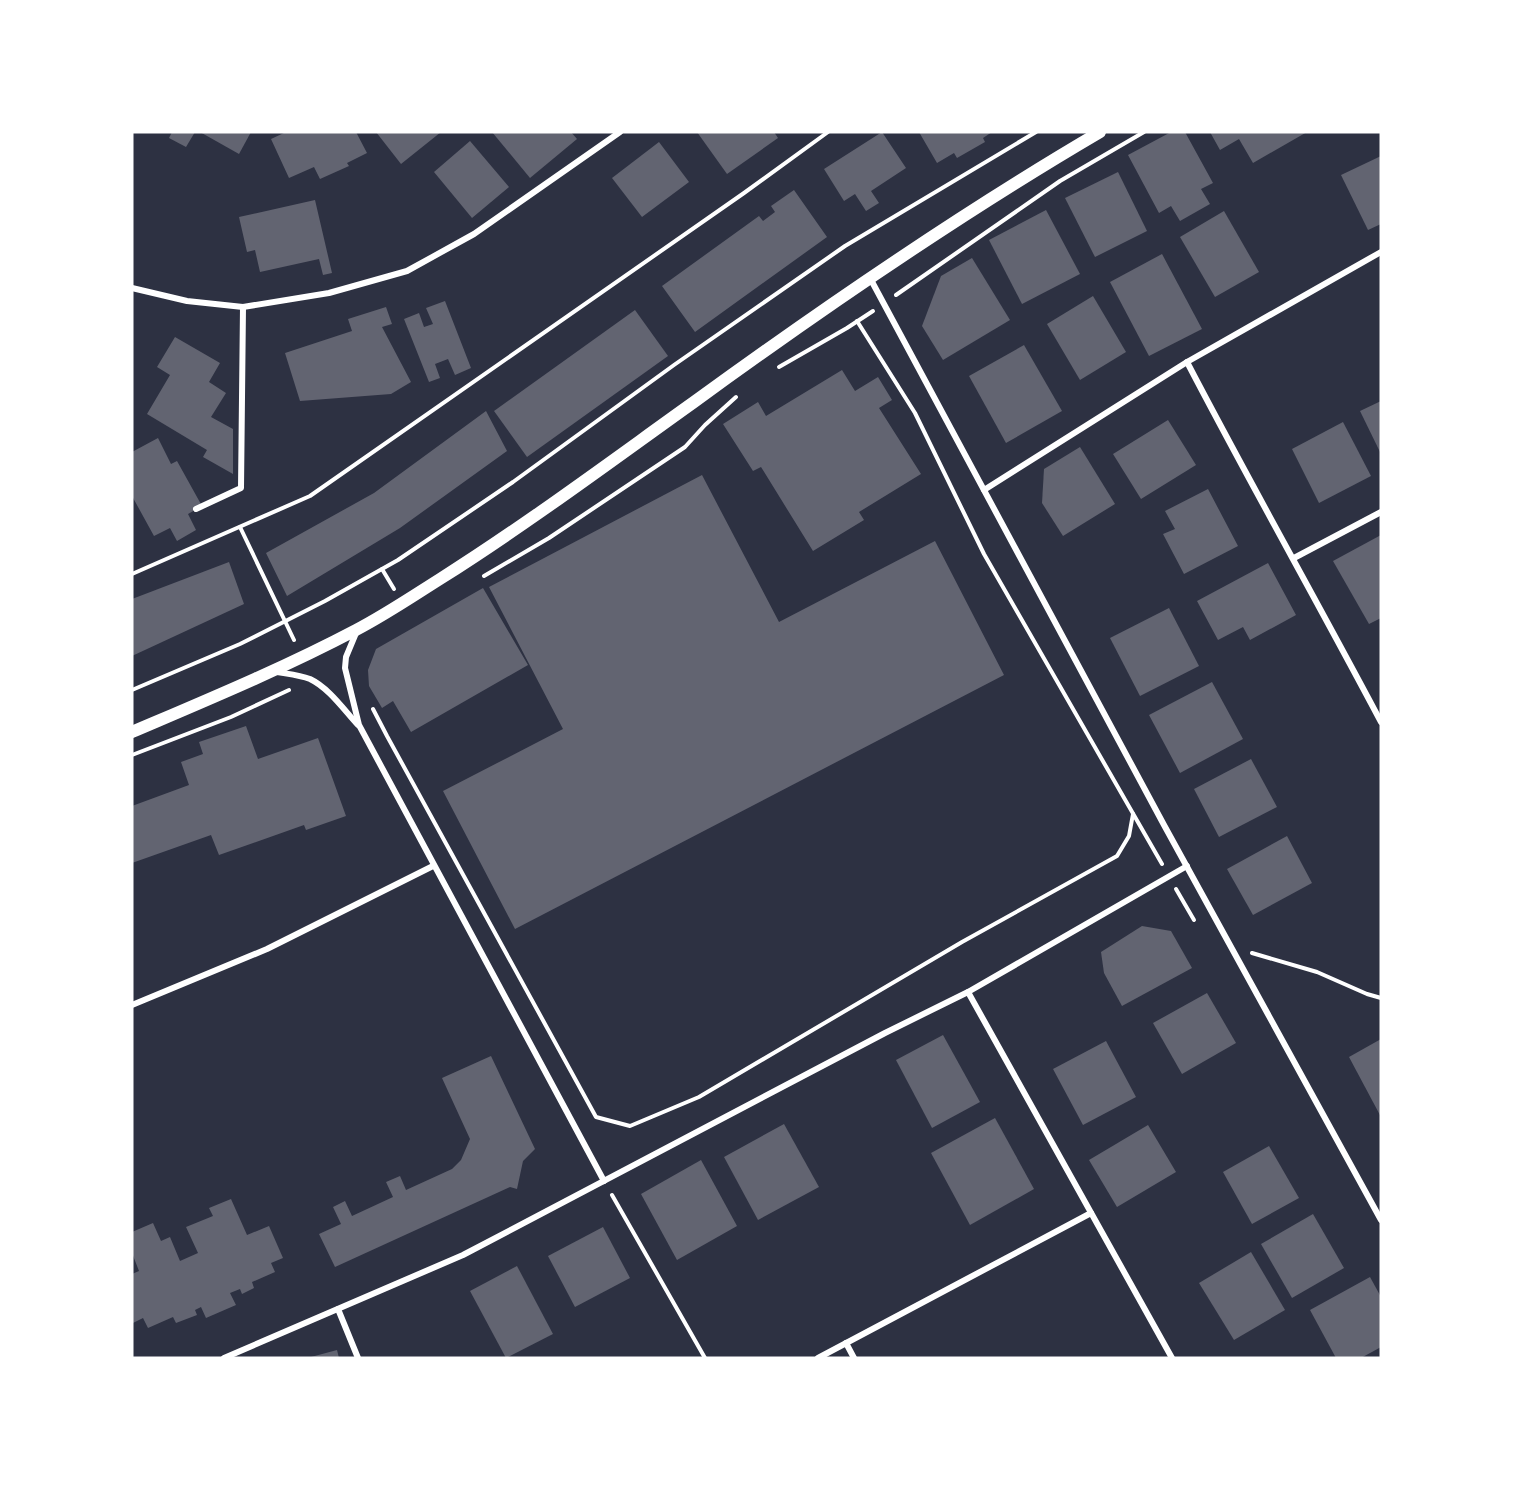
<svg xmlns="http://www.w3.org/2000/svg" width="1513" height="1490" viewBox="0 0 1513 1490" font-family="Barlow,sans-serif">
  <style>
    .building { fill: #626471 }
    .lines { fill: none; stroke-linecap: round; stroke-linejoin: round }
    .path { stroke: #fff; stroke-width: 4 }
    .minor { stroke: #fff; stroke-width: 6 }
    .secondary { stroke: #fff; stroke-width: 12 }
  </style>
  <rect width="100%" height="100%" fill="#2d3142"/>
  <g class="building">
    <path d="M 172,132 L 195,132 L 186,147 L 169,138 Z"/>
    <path d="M 200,132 L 251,132 L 239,154 Z"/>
    <path d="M 286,132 L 356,132 L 367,153 L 347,163 L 349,166 L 320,179 L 314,167 L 289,178 L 271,139 Z"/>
    <path d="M 376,132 L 441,132 L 401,164 Z"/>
    <path d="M 492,132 L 571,132 L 577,139 L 530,178 Z"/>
    <path d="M 697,132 L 774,132 L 778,138 L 727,174 Z"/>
    <path d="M 882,132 L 906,168 L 871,191 L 879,203 L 866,211 L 855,194 L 844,201 L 824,169 Z"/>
    <path d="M 919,132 L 992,132 L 983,138 L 985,142 L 957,158 L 954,153 L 937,163 Z"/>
    <path d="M 1171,132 L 1185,132 L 1213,183 L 1201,189 L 1210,204 L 1180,221 L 1171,206 L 1159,213 L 1128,155 Z"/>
    <path d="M 1210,132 L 1307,132 L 1253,163 L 1239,139 L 1220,150 Z"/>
    <path d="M 470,141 L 509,187 L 472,218 L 434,172 Z"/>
    <path d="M 659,142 L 689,182 L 642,217 L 612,178 Z"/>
    <path d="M 1381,156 L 1381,224 L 1368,230 L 1341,175 Z"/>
    <path d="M 1118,172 L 1147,231 L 1095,257 L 1065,198 Z"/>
    <path d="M 794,190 L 827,237 L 695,332 L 662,286 L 759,216 L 763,221 L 775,212 L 771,206 Z"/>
    <path d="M 315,200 L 332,273 L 323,275 L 319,259 L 260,272 L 255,250 L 247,252 L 239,217 Z"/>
    <path d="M 1046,210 L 1080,274 L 1022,304 L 989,240 Z"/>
    <path d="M 1224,211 L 1259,272 L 1215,297 L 1180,237 Z"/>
    <path d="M 1162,254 L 1202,329 L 1149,356 L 1110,282 Z"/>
    <path d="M 972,258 L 1010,320 L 943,360 L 922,326 L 941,276 Z"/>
    <path d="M 1093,296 L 1126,352 L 1080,380 L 1047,324 Z"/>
    <path d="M 445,301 L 471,368 L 455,375 L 448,359 L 435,364 L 440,378 L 429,382 L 404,319 L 419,313 L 424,327 L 433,324 L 426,308 Z"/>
    <path d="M 386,307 L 392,324 L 382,327 L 411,382 L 391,394 L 300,401 L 285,353 L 352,331 L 348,319 Z"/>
    <path d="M 635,310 L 668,356 L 527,457 L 494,411 Z"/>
    <path d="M 175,337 L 220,363 L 209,382 L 226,393 L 211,417 L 233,429 L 233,474 L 203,457 L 207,450 L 147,414 L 170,375 L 157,367 Z"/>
    <path d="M 1024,345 L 1062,411 L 1006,443 L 969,376 Z"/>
    <path d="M 842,370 L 855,391 L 878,377 L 892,400 L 879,408 L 921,474 L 859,512 L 864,520 L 813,551 L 761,467 L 753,471 L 723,424 L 758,402 L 766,416 Z"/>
    <path d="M 1381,401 L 1381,454 L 1360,411 Z"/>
    <path d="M 486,411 L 507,451 L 400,528 L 287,596 L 266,553 L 374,493 Z"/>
    <path d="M 1168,420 L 1196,465 L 1141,499 L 1113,454 Z"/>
    <path d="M 1343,422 L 1371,476 L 1319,503 L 1292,449 Z"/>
    <path d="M 158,438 L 171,464 L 177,461 L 202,506 L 188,514 L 196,530 L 177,541 L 170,528 L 154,536 L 132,496 L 132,452 Z"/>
    <path d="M 1080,447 L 1115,504 L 1063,536 L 1042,503 L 1044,469 Z"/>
    <path d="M 702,475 L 779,622 L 935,541 L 1004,675 L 515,929 L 443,791 L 563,729 L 489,587 Z"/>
    <path d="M 1208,489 L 1238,546 L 1184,574 L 1163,534 L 1175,529 L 1165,511 Z"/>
    <path d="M 1381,535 L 1381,618 L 1369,624 L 1333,561 Z"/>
    <path d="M 229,562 L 244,604 L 132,656 L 132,599 Z"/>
    <path d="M 1268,563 L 1296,615 L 1250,640 L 1243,627 L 1218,640 L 1197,601 Z"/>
    <path d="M 483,588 L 528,665 L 411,732 L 393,701 L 382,708 L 369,686 L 368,670 L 376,649 Z"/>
    <path d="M 1169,608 L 1199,666 L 1140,696 L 1110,638 Z"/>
    <path d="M 1212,682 L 1243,739 L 1180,773 L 1149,715 Z"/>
    <path d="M 246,726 L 258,759 L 318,738 L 346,816 L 306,830 L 304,825 L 219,855 L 211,835 L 132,863 L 132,806 L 189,785 L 181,762 L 203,754 L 199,742 Z"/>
    <path d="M 1251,759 L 1277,807 L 1219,837 L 1194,789 Z"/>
    <path d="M 1287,836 L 1312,883 L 1253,915 L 1227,869 Z"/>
    <path d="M 1142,926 L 1171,931 L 1192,968 L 1122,1006 L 1104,973 L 1101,952 Z"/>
    <path d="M 1207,993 L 1236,1043 L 1182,1074 L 1153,1023 Z"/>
    <path d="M 943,1035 L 980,1102 L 932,1128 L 896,1060 Z"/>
    <path d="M 1381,1039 L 1381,1117 L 1349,1057 Z"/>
    <path d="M 1106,1041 L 1136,1097 L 1083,1125 L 1053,1069 Z"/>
    <path d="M 491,1056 L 535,1149 L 523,1161 L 517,1189 L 510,1187 L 335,1267 L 319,1234 L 341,1224 L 333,1207 L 345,1201 L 352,1216 L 393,1197 L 386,1182 L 400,1176 L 406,1190 L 452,1169 L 461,1160 L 470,1139 L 442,1078 Z"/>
    <path d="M 995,1118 L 1034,1189 L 970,1225 L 931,1153 Z"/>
    <path d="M 784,1124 L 819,1187 L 758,1220 L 724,1157 Z"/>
    <path d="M 1148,1125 L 1176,1172 L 1117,1207 L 1089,1160 Z"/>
    <path d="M 1269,1146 L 1299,1198 L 1252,1224 L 1223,1172 Z"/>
    <path d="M 701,1160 L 737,1226 L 677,1260 L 641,1194 Z"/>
    <path d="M 231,1199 L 247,1235 L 269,1226 L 283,1258 L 271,1263 L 275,1272 L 252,1282 L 254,1288 L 242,1294 L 240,1289 L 230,1293 L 236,1305 L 206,1318 L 201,1307 L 195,1310 L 197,1315 L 176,1323 L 173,1317 L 148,1328 L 143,1318 L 133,1323 L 132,1274 L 139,1271 L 132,1253 L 132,1232 L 153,1223 L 161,1241 L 170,1237 L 180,1261 L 198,1253 L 186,1227 L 213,1216 L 209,1208 Z"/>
    <path d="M 1313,1214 L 1344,1268 L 1292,1298 L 1261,1244 Z"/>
    <path d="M 603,1227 L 630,1278 L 575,1307 L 548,1256 Z"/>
    <path d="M 1251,1252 L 1285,1310 L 1234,1340 L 1199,1283 Z"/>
    <path d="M 517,1266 L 553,1334 L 506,1358 L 470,1291 Z"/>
    <path d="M 1370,1277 L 1381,1297 L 1381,1347 L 1361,1358 L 1336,1358 L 1310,1310 Z"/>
    <path d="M 337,1350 L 339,1358 L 311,1358 L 311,1357 Z"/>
  </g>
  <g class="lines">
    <g class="path">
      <path d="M 896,295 L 1060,181 L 1144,132"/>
      <path d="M 857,321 L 915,413 L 984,554 L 1162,864"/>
      <path d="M 779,367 L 847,328 L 873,311"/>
      <path d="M 240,527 L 294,640"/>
      <path d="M 382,569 L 394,589"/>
      <path d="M 132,574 L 310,496 L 744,193 L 828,132"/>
      <path d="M 484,576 L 549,538 L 685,447 L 705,425 L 736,397"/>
      <path d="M 132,690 L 240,644 L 325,601 L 398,560 L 513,482 L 674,365 L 845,246 L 1036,132"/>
      <path d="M 373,709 L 387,736 L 596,1117 L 630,1126 L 699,1097 L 962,942 L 1117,856 L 1129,836 L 1133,814"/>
      <path d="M 132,755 L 231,717 L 289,690"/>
      <path d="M 1176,889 L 1194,920"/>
      <path d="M 1252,953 L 1317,972 L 1367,994 L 1381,998"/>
      <path d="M 612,1195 L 705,1358"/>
    </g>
    <g class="minor">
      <path d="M 870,278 L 1164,825 L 1381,1220"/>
      <path d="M 132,288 L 187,301 L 243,307 L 329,293 L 407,271 L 474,234 L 620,132"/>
      <path d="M 1187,362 C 1250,483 1317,601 1381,722"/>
      <path d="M 984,490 L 1187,362 L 1381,252"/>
      <path d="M 196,509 L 241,488 L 243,307"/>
      <path d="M 1294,558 L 1381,512"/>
      <path d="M 356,633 L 346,657 L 345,668 L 359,725 L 604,1181"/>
      <path d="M 277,672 C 288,674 299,675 310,679 C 329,688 344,710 358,725"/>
      <path d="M 968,992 L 1172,1358"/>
      <path d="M 132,1005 L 267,949 L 433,866"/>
      <path d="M 338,1309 L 358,1358"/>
      <path d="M 846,1343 L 854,1358"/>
      <path d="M 224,1358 L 463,1255 L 885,1033 L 968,992 L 1187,866"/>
      <path d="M 818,1358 L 1091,1213"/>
    </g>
    <path class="secondary" d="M 132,732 C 207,700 284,668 356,630 C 385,615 413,596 440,579 C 527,524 610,462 694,402 C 826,306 960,214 1100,132"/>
  </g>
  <rect width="1513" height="1490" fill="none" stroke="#ffffff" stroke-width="267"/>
</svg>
